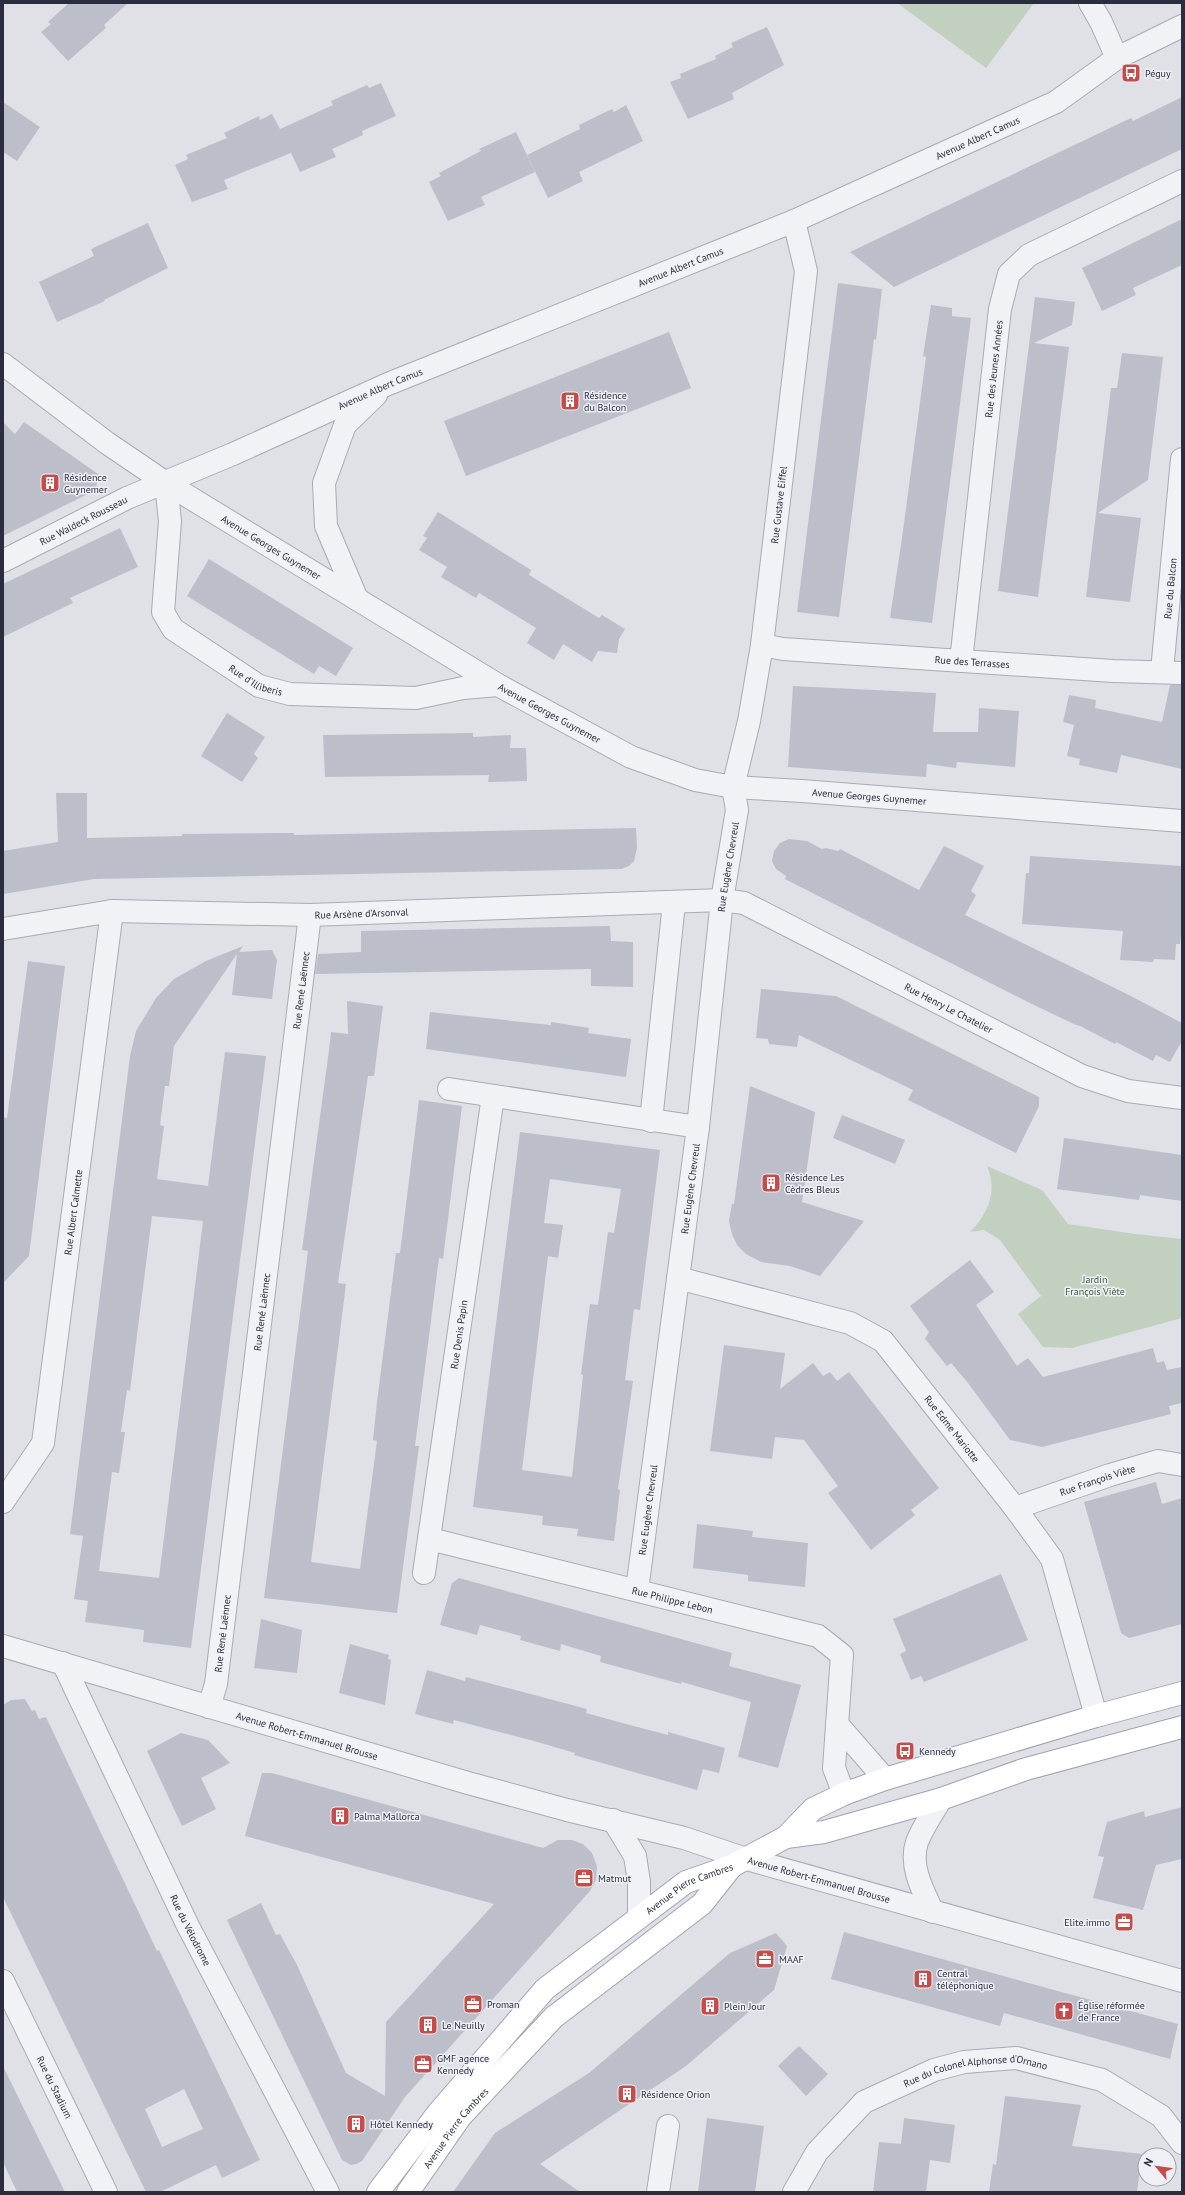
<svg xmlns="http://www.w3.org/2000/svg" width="1185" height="2195" viewBox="0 0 1185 2195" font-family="'PT Sans',sans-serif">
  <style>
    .green { fill: #c2d0c0 }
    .building { fill: #bcbfc9; fill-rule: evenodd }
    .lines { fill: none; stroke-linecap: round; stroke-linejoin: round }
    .minor-casing { stroke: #a8abb4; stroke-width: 24 }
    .major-casing { stroke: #9fa3b2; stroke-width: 24 }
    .minor { stroke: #f1f2f6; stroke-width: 22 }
    .major { stroke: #fff; stroke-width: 22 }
    .labels { text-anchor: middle; stroke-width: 3; stroke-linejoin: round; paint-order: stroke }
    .poi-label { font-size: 10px; fill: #292d3d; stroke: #eef0f5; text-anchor: start }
    .street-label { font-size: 10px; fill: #292d3d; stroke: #eef0f5 }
    .park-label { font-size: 10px; fill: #385837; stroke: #eef0f5 }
  </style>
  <rect width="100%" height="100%" fill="#dfe1e7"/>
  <g class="green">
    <path d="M 897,3 L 1034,3 L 986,68 Z"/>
    <path d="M 987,1166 L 1042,1190 L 1068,1224 L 1135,1234 L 1182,1239 L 1182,1318 L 1072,1348 L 1043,1347 L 1018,1314 L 1041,1296 L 1000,1240 L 984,1230 L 970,1232 C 988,1214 998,1191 987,1166 Z"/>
  </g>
  <g class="building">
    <path d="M 69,3 L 128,3 L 104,25 L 106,28 L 68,61 L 41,32 L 51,24 L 48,22 Z"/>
    <path d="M 767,27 L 784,65 L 732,93 L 734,99 L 688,119 L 670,82 L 681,78 L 680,74 L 716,59 L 715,56 L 733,47 L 731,43 Z"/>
    <path d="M 381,83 L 396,116 L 362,131 L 363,135 L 332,149 L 336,157 L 300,172 L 291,153 L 224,180 L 228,189 L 192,202 L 175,165 L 188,159 L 186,155 L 227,138 L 224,133 L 259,116 L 260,120 L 272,114 L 280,129 L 333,105 L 331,101 L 367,85 L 369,88 Z"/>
    <path d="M 1182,97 L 1182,149 L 894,287 L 850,252 L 1131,118 L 1133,121 Z"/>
    <path d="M 3,102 L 40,127 L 17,161 L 3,152 Z"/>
    <path d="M 626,105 L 643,141 L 579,172 L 583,181 L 548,198 L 527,155 L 580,129 L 579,125 L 612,109 L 614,112 Z"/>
    <path d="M 516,132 L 535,172 L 481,197 L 485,205 L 448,221 L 429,182 L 441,176 L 439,173 L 481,151 L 479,149 Z"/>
    <path d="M 1182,219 L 1182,265 L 1133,288 L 1136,295 L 1102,311 L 1082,268 Z"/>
    <path d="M 148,223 L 168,268 L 104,300 L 105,301 L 57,322 L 39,282 L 94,256 L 91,249 Z"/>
    <path d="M 838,283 L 882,289 L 876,340 L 874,339 L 839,617 L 797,612 Z"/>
    <path d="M 1035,297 L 1075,302 L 1072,325 L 1034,343 L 1069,347 L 1038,597 L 998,591 Z"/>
    <path d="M 931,305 L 952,308 L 952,316 L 971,318 L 932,623 L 890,618 L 903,531 L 926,357 L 923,356 Z"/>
    <path d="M 669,332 L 691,388 L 466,476 L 444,421 Z"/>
    <path d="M 1122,353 L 1163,357 L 1148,480 L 1098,513 L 1141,518 L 1130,602 L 1086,597 L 1111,388 L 1117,388 Z"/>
    <path d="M 3,422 L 15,434 L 24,422 L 98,474 L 96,490 L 3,536 Z"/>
    <path d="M 438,512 L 531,570 L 529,575 L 599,618 L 602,615 L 625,629 L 619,639 L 617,653 L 598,651 L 592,662 L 563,644 L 554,660 L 527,643 L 536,628 L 479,593 L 476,598 L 441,577 L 447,567 L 419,550 L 427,538 L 423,536 Z"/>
    <path d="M 120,528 L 138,567 L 70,598 L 73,603 L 3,637 L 3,584 Z"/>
    <path d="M 209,559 L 353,648 L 336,676 L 319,666 L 314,674 L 187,596 Z"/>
    <path d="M 1170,685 L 1182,685 L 1182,769 L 1121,755 L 1117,773 L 1079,765 L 1080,759 L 1067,756 L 1074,725 L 1063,722 L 1069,695 L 1096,700 L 1095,708 L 1162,722 Z"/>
    <path d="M 793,686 L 936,693 L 933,732 L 978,732 L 979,708 L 1019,711 L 1015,767 L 957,762 L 956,768 L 927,764 L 926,777 L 788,767 Z"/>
    <path d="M 227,713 L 265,737 L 254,754 L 258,758 L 242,782 L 201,756 Z"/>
    <path d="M 473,733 L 473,737 L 511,735 L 510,748 L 526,748 L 527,781 L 488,782 L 489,775 L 325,777 L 323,735 Z"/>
    <path d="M 56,793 L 87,793 L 87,838 L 182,836 L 182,834 L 294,833 L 294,835 L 636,828 L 637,848 L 634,861 L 629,866 L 621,869 L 94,879 L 3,894 L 3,851 L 58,842 Z"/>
    <path d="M 789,839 L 807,841 L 822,849 L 826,848 L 838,851 L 840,849 L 919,890 L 944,846 L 984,866 L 971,891 L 976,895 L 965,915 L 1127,994 L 1182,1023 L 1182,1041 L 1170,1062 L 1156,1055 L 1153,1061 L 1116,1042 L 1115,1044 L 1080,1026 L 1081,1024 L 1080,1026 L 1076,1025 L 1036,1006 L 828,901 L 785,879 L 786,876 L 776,869 L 772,861 L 774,851 L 780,843 Z"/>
    <path d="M 1030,856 L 1182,866 L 1182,927 L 1180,944 L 1176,944 L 1175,960 L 1154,959 L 1153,962 L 1120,960 L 1123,931 L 1022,924 L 1026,873 L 1029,873 Z"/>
    <path d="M 610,926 L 611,941 L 633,942 L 633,987 L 591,986 L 591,969 L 315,974 L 318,954 L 361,952 L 361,931 Z"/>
    <path d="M 243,946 L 239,952 L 272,950 L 277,960 L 272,999 L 232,995 L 237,954 L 174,1046 L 169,1086 L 165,1086 L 160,1125 L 164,1126 L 157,1179 L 208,1186 L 225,1052 L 266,1056 L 191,1648 L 143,1642 L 144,1630 L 85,1622 L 88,1601 L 74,1599 L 83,1536 L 70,1534 L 130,1056 L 136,1031 L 156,998 L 174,979 L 206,961 ZM 152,1216 L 203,1221 L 159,1578 L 99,1571 L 112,1472 L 119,1473 L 125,1432 L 121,1432 L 127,1390 L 130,1391 Z"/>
    <path d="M 28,961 L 65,966 L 29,1256 L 3,1283 L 3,1117 L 7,1118 Z"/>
    <path d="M 761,989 L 836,996 L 1039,1097 L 1039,1106 L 1016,1153 L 908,1100 L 913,1090 L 799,1035 L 797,1047 L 769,1044 L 768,1039 L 756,1038 Z"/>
    <path d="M 347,1001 L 383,1006 L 374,1076 L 368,1076 L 338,1283 L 346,1284 L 311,1562 L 360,1569 L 377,1441 L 373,1440 L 377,1402 L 396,1253 L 400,1253 L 419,1100 L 462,1106 L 443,1259 L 439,1258 L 415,1446 L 419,1446 L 397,1613 L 264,1598 L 308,1251 L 302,1250 L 329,1050 L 331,1032 L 348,1034 Z"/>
    <path d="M 430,1012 L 551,1025 L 551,1022 L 589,1028 L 588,1033 L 631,1039 L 626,1077 L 426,1049 Z"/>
    <path d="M 750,1086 L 815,1112 L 802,1202 L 864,1221 L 820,1276 L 790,1266 L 761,1262 L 746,1254 L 737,1245 L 732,1234 L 729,1221 L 732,1204 L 734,1204 Z"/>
    <path d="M 842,1115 L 905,1140 L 895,1164 L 833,1138 Z"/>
    <path d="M 520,1132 L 660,1150 L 640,1310 L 634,1309 L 625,1380 L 633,1381 L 618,1489 L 620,1490 L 614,1541 L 577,1536 L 578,1529 L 542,1525 L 543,1516 L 473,1507 ZM 550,1179 L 621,1189 L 614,1233 L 608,1232 L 598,1305 L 590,1304 L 581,1374 L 583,1375 L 572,1477 L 522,1470 L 548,1256 L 558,1258 L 563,1225 L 544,1223 Z"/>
    <path d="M 1064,1138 L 1182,1155 L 1182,1201 L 1140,1195 L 1139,1200 L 1057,1189 Z"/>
    <path d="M 970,1260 L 994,1292 L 976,1305 L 1017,1366 L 1028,1358 L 1043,1377 L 1153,1348 L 1157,1363 L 1164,1361 L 1167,1370 L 1182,1367 L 1182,1403 L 1169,1406 L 1171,1414 L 1042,1447 L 1010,1440 L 968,1383 L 951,1363 L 947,1366 L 925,1339 L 929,1332 L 910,1306 Z"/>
    <path d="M 724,1345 L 785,1353 L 780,1389 L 813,1363 L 823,1376 L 830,1372 L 837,1381 L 849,1372 L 939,1488 L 911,1510 L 915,1515 L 871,1550 L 828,1493 L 838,1486 L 804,1440 L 775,1437 L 772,1459 L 710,1451 Z"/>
    <path d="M 1156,1482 L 1162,1504 L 1182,1498 L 1182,1624 L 1129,1638 L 1121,1633 L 1084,1502 Z"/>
    <path d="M 697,1524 L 753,1531 L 752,1537 L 808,1543 L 805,1587 L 748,1581 L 748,1575 L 693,1568 Z"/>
    <path d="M 1001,1574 L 1028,1640 L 924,1682 L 921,1676 L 911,1680 L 900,1654 L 906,1651 L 893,1619 Z"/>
    <path d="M 459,1578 L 732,1653 L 729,1666 L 801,1685 L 778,1768 L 738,1757 L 751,1702 L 682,1682 L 681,1684 L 600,1662 L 601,1656 L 561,1644 L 560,1651 L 520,1640 L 521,1636 L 480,1625 L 477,1635 L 440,1625 L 452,1583 Z"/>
    <path d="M 261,1619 L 302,1630 L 297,1673 L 254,1668 Z"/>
    <path d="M 350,1644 L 389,1655 L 388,1659 L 391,1660 L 385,1705 L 339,1693 Z"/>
    <path d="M 427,1670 L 465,1681 L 466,1677 L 587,1709 L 586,1713 L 626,1724 L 668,1735 L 668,1732 L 725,1748 L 719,1773 L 703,1769 L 697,1790 L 574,1755 L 575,1753 L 534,1741 L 454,1720 L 453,1724 L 415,1714 Z"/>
    <path d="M 25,1699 L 32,1711 L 35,1710 L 39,1719 L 46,1717 L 157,1951 L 159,1950 L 174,1981 L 260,2160 L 222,2178 L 216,2165 L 160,2192 L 146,2192 L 3,1897 L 3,1705 L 11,1700 ZM 184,2089 L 203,2129 L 162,2147 L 145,2109 Z"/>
    <path d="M 181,1733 L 208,1740 L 230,1763 L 201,1778 L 216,1809 L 182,1826 L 147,1751 Z"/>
    <path d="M 262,1773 L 272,1773 L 543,1848 L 558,1840 L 572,1840 L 583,1844 L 592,1853 L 597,1866 L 596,1880 L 590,1891 L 405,2097 L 362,2161 L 356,2164 L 351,2165 L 342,2160 L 227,1920 L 261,1903 L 276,1935 L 280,1934 L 297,1965 L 346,2073 L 385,2096 L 386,2022 L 494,1904 L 245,1836 Z"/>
    <path d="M 1182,1807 L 1182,1859 L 1156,1865 L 1143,1910 L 1093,1898 L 1104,1857 L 1098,1856 L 1107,1822 L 1144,1811 L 1145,1817 Z"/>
    <path d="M 844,1932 L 1178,2024 L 1170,2059 L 1004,2013 L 1000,2026 L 831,1979 Z"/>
    <path d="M 776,1933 L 787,1946 L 774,1990 L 686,2066 L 540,2164 L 580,2192 L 453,2192 L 495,2133 L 589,2073 L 730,1953 Z"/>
    <path d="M 799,2046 L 828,2074 L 806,2096 L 778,2066 Z"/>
    <path d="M 3,2066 L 23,2107 L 65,2192 L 17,2192 L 3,2162 Z"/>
    <path d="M 1005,2096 L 1081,2105 L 1072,2146 L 1142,2154 L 1137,2192 L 989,2192 L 993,2164 L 996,2165 Z"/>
    <path d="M 707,2118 L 764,2126 L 755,2192 L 698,2192 Z"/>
    <path d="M 904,2118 L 955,2125 L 950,2163 L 930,2160 L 926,2192 L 873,2192 L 879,2142 L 901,2144 Z"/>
  </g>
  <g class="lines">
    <g class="minor-casing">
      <g id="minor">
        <path d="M 1090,3 L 1101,22 L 1117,58"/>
        <path id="s1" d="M 3,364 L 107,443 L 166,483 L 498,685 L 631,757 L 695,780 L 733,787 L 802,791 L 1182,821"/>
        <path id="s2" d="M 166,483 L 170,521 L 163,612 L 173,629 L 259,686 L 290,694 L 416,698 L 463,688 L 498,685"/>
        <path id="s3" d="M 3,561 L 127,498 L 233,454 L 388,384 L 794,221 L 1056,102 L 1117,58 L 1182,26"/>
        <path d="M 357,599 L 326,526 L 324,483 L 345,425 L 376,395"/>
        <path id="s4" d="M 762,645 L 783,649 L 1113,671 L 1182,673"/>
        <path id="s5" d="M 961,661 L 1000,309 L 1009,274 L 1029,255 L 1182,181"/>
        <path id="s6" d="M 1162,671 L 1182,459"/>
        <path id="s7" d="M 3,929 L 112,911 L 310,915 L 722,900 L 744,903 L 1082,1076 L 1128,1091 L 1182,1098"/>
        <path d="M 449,1089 L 698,1127"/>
        <path d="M 651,1121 L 674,903"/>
        <path id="s8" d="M 678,1278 L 850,1323 L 883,1341 L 1015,1508 L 1052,1559 L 1096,1716"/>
        <path id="s9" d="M 3,1502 L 43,1443 L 112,911"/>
        <path id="s10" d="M 1015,1508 L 1110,1475 L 1158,1461 L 1182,1465"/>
        <path id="s11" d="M 430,1539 L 818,1636 L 842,1655 L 834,1768 L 844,1794"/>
        <path id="s12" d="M 424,1573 L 493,1096"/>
        <path id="s13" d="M 637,1590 L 698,1127 L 722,900 L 737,810 L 733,787 L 749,721 L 762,645 L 806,271 L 794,221"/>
        <path id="s14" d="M 3,1646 L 468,1783 L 567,1810 L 684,1838 L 743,1858 L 1182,1981"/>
        <path id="s15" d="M 63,1663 L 188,1926 L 328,2192"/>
        <path id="s16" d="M 209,1707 L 216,1684 L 310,915"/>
        <path d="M 837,1724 L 885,1779"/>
        <path d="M 613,1820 L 635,1856 L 639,1882 L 639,1917"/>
        <path d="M 933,1912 C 923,1891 909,1866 917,1842 C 923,1827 933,1812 941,1799"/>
        <path id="s17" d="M 3,1981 L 106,2192"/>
        <path d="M 658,2192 L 668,2126"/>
        <path id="s18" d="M 794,2192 L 817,2152 L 864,2102 L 934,2070 L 964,2062 L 1016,2058 L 1102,2080 L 1161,2116 L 1182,2143"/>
      </g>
    </g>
    <g class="major-casing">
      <g id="major">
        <path d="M 786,1837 L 824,1832 L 941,1799 L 1026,1769 L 1182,1727"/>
        <path id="s19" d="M 378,2192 L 438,2113 L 545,1989 L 686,1882 L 732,1866 L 786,1837 L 813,1809 L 844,1794 L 885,1779 L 1096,1716 L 1182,1693"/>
        <path id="s20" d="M 408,2192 L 461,2116 L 554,2017 L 702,1904 L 732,1866"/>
      </g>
    </g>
    <use href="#minor" class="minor"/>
    <use href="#major" class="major"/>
  </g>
  <defs>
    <g id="bus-square" transform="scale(1)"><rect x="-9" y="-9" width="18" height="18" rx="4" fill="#c44d4b" stroke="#eef0f5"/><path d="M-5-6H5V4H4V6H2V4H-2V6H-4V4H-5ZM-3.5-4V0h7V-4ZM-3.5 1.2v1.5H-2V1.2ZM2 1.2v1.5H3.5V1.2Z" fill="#fff"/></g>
    <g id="building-square" transform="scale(1)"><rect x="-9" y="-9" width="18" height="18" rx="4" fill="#c44d4b" stroke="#eef0f5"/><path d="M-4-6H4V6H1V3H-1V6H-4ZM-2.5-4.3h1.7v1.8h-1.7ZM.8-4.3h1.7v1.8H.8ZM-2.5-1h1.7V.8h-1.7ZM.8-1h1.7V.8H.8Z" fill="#fff"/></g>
    <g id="office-square" transform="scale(1)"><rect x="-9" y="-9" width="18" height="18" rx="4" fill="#c44d4b" stroke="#eef0f5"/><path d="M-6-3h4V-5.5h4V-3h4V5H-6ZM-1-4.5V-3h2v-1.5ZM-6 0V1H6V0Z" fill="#fff"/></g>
    <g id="church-square" transform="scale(1)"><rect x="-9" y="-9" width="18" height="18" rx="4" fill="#c44d4b" stroke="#eef0f5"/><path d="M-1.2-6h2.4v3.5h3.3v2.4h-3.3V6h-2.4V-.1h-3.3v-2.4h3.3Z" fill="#fff"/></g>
  </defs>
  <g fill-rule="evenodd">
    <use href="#bus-square" x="1131" y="73"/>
    <use href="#building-square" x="570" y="401"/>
    <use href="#building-square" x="50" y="483"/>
    <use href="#building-square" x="771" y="1183"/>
    <use href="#bus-square" x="905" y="1751"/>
    <use href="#building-square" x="340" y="1816"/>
    <use href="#office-square" x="584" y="1878"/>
    <use href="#office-square" x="1124" y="1922"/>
    <use href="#office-square" x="765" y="1959"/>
    <use href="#building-square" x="923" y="1979"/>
    <use href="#office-square" x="473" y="2004"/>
    <use href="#building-square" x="710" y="2006"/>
    <use href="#church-square" x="1064" y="2011"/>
    <use href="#building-square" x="428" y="2025"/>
    <use href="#office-square" x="423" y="2064"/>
    <use href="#building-square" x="627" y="2094"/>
    <use href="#building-square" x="356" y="2124"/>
  </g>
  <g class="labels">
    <g class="poi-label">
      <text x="1145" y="77">Péguy</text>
      <text x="584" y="399">Résidence<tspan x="584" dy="12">du Balcon</tspan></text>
      <text x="64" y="481">Résidence<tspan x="64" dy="12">Guynemer</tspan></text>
      <text x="785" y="1181">Résidence Les<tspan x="785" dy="12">Cèdres Bleus</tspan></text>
      <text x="919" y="1755">Kennedy</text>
      <text x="354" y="1820">Palma Mallorca</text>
      <text x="598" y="1882">Matmut</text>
      <text x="1110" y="1926" text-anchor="end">Elite.immo</text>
      <text x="779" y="1963">MAAF</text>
      <text x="937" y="1977">Central<tspan x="937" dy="12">téléphonique</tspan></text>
      <text x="487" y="2008">Proman</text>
      <text x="1078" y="2009">Église réformée<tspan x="1078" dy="12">de France</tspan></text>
      <text x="724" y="2010">Plein Jour</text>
      <text x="442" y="2029">Le Neuilly</text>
      <text x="437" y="2062">GMF agence<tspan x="437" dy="12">Kennedy</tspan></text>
      <text x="641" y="2098">Résidence Orion</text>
      <text x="370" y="2128">Hôtel Kennedy</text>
    </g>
    <g class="street-label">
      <text dy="4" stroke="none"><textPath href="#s3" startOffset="1063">Avenue Albert Camus</textPath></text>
      <text dy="4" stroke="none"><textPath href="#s3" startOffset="739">Avenue Albert Camus</textPath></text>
      <text dy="4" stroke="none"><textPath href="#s5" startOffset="294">Rue des Jeunes Années</textPath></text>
      <text dy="4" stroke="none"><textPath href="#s3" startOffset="415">Avenue Albert Camus</textPath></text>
      <text dy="4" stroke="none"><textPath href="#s13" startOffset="1096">Rue Gustave Eiffel</textPath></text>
      <text dy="4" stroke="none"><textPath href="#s3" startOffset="90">Rue Waldeck Rousseau</textPath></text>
      <text dy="4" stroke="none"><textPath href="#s1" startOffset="325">Avenue Georges Guynemer</textPath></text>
      <text dy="4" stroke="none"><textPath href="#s6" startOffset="83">Rue du Balcon</textPath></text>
      <text dy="4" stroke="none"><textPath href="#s4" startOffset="211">Rue des Terrasses</textPath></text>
      <text dy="4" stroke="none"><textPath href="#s2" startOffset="247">Rue d'Illiberis</textPath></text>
      <text dy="4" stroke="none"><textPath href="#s1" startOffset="649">Avenue Georges Guynemer</textPath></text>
      <text dy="4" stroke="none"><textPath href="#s1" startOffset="985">Avenue Georges Guynemer</textPath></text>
      <text dy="4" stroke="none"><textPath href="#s13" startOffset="729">Rue Eugène Chevreul</textPath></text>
      <text dy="4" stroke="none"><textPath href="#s7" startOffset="360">Rue Arsène d'Arsonval</textPath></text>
      <text dy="4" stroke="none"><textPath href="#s16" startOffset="723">Rue René Laënnec</textPath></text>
      <text dy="4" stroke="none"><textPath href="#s7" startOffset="973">Rue Henry Le Chatelier</textPath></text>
      <text dy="4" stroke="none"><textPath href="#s13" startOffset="405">Rue Eugène Chevreul</textPath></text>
      <text dy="4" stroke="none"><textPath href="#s9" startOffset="304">Rue Albert Calmette</textPath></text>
      <text dy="4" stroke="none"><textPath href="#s16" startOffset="399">Rue René Laënnec</textPath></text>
      <text dy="4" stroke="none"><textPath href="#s12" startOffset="241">Rue Denis Papin</textPath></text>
      <text dy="4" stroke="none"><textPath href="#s8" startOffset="327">Rue Edme Mariotte</textPath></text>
      <text dy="4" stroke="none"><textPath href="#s10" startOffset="87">Rue François Viète</textPath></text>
      <text dy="4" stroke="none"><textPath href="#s13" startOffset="81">Rue Eugène Chevreul</textPath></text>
      <text dy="4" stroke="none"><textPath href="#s11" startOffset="250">Rue Philippe Lebon</textPath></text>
      <text dy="4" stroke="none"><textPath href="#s16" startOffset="75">Rue René Laënnec</textPath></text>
      <text dy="4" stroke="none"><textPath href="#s14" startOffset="317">Avenue Robert-Emmanuel Brousse</textPath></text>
      <text dy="4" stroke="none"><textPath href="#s14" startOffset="849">Avenue Robert-Emmanuel Brousse</textPath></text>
      <text dy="4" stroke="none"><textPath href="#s19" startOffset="440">Avenue Pierre Cambres</textPath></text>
      <text dy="4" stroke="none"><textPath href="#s15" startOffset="296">Rue du Vélodrome</textPath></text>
      <text dy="4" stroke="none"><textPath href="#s18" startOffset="233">Rue du Colonel Alphonse d'Ornano</textPath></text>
      <text dy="4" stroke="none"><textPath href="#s17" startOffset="118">Rue du Stadium</textPath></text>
      <text dy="4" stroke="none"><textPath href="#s20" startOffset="80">Avenue Pierre Cambres</textPath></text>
    </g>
    <g class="park-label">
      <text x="1095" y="1283">Jardin<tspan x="1095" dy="12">François Viète</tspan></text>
    </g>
  </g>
  <rect width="1185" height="2195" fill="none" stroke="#292d3d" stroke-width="8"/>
  <g transform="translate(1157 2167) rotate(299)"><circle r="19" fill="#eef0f5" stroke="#9fa2ab"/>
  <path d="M0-3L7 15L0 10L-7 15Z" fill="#c44d4b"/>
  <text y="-6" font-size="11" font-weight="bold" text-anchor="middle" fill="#292d3d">N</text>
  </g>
</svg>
